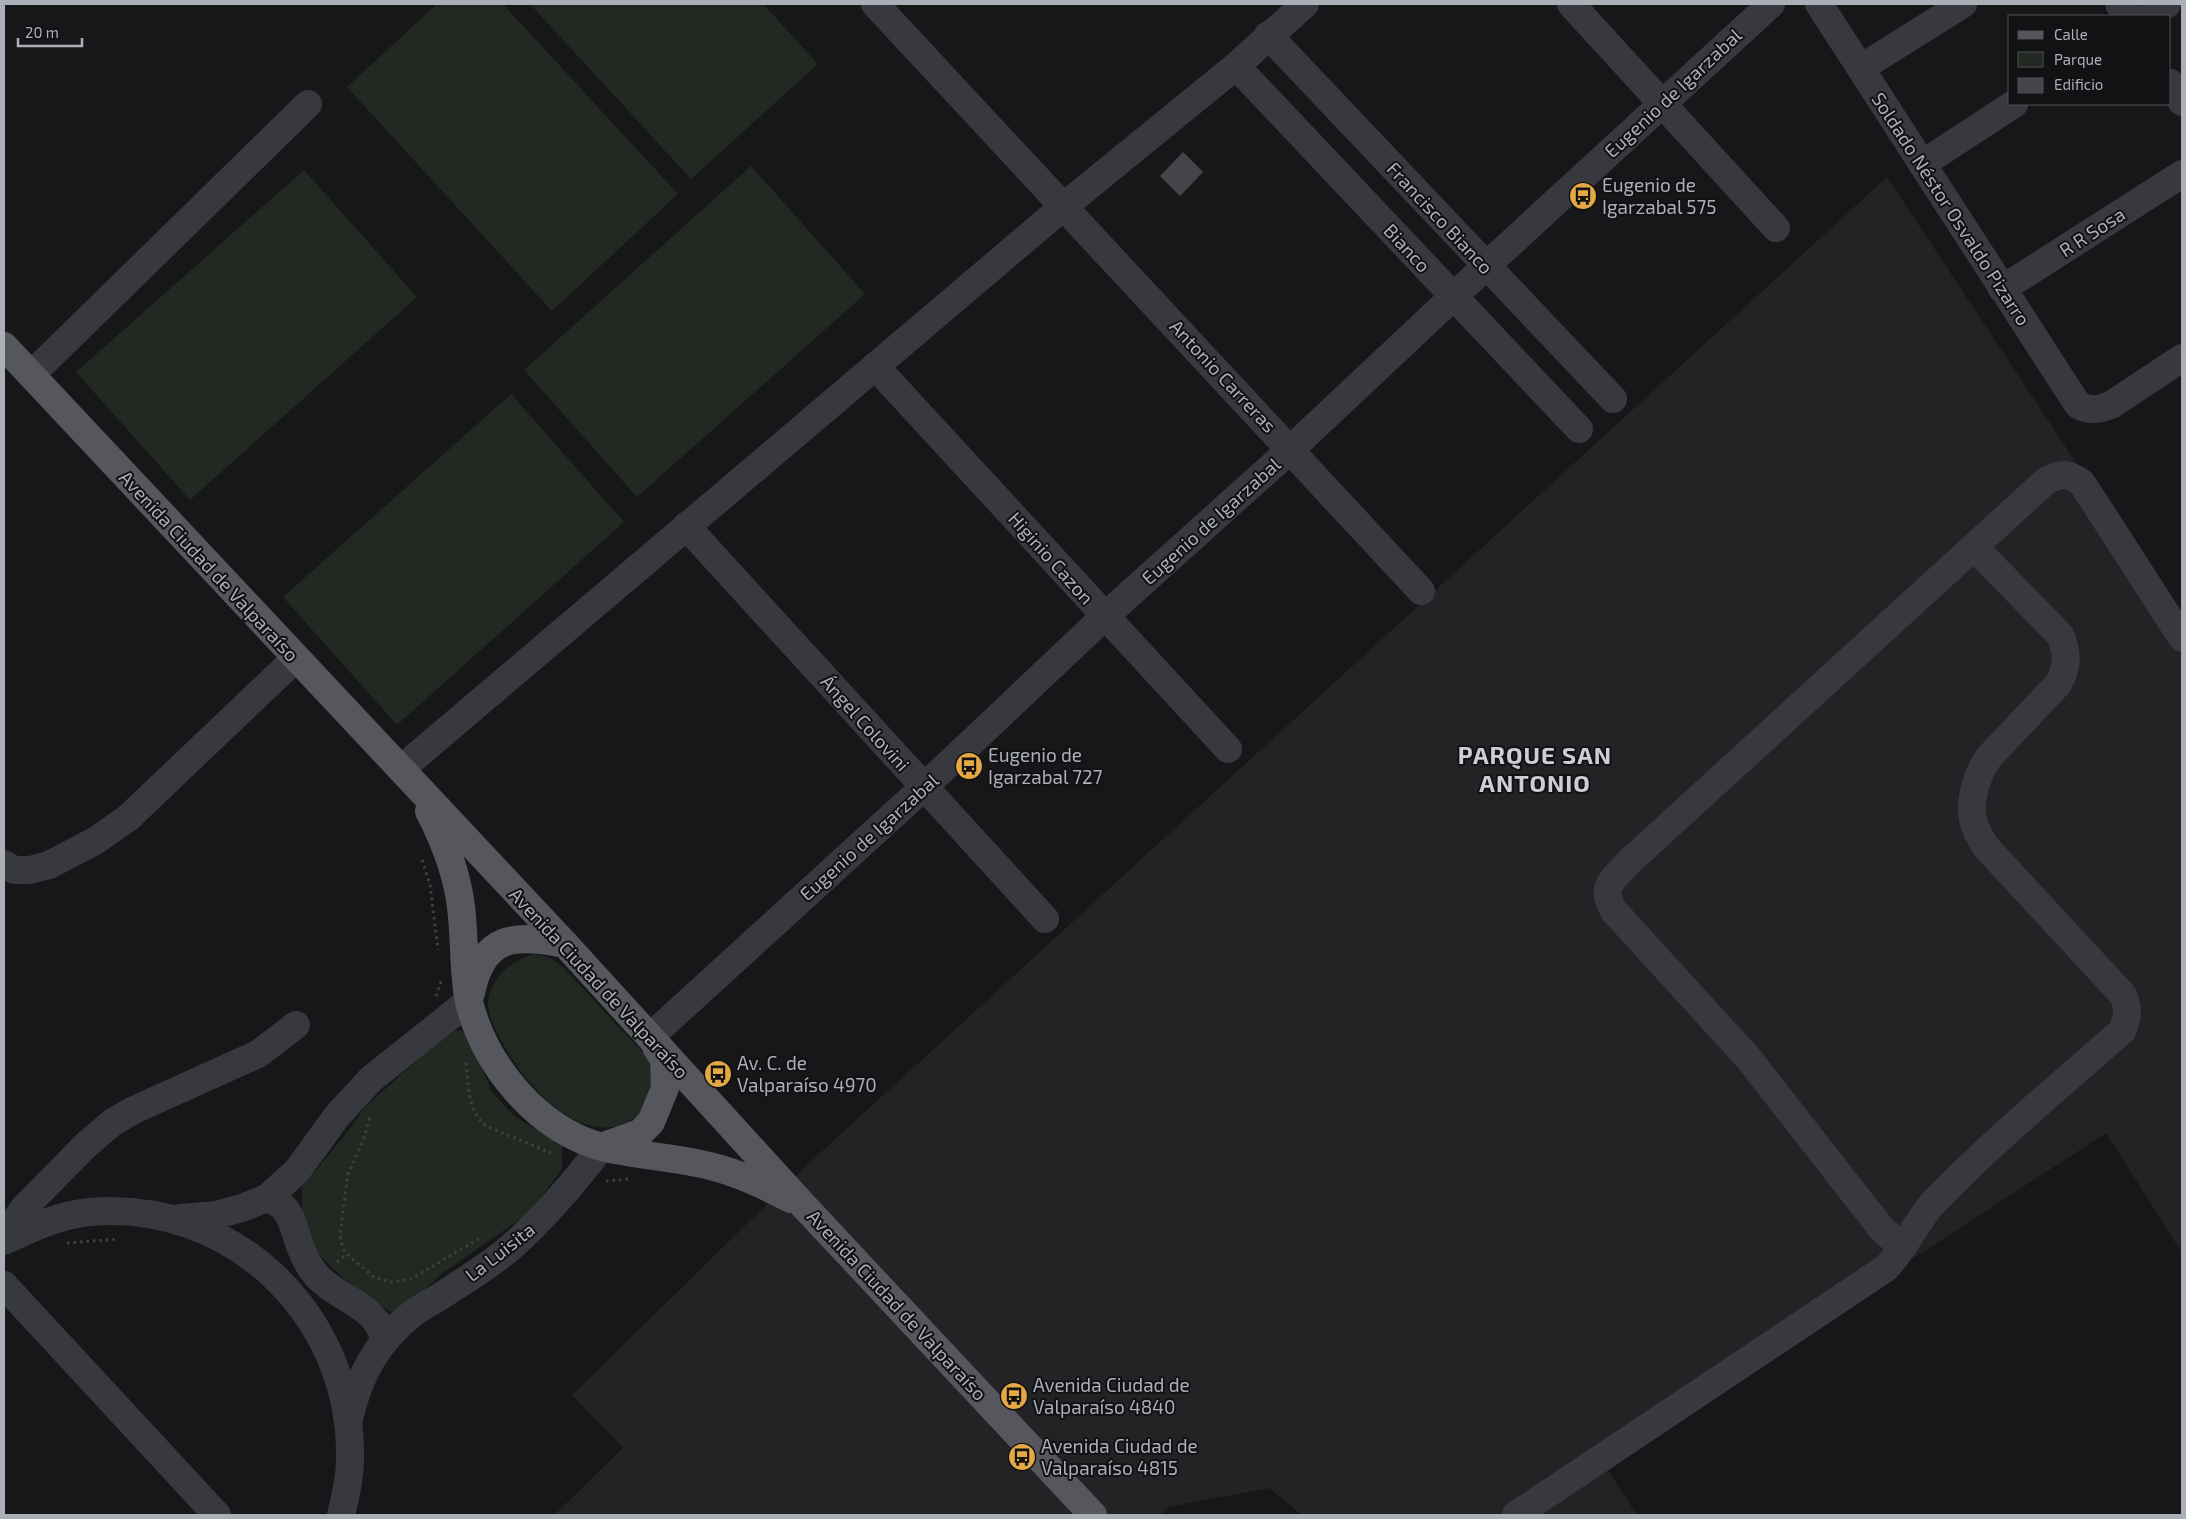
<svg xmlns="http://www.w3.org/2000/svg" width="2186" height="1519" viewBox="0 0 2186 1519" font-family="'Exo 2',sans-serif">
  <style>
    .built { fill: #232326 }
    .green { fill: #212922 }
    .building { fill: #444549; stroke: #313135 }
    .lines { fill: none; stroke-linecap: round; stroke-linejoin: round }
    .path { stroke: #3e4044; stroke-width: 3; stroke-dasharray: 2.5 4; stroke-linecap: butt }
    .minor { stroke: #38393e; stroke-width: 28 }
    .major { stroke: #55575c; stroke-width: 28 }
    .labels { text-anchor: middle; stroke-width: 4; stroke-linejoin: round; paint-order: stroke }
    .street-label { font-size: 19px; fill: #aaafb8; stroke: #121214 }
    .poi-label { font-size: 19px; fill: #aaafb8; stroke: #121214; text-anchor: start }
    .district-label { font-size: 24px; font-weight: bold; letter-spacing: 1px; fill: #cbced4; stroke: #121214 }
  </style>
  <rect width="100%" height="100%" fill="#171719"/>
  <path class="built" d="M 1887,177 L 2069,452 L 2182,619 L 2182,1253 L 2106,1133 L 1602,1461 L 1637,1515 L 1302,1515 L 1269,1488 L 1168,1507 L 1160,1515 L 554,1515 L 623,1448 L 572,1395 L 808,1164 Z"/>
  <g class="green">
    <path d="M 437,4 L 503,4 L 678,194 L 552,311 L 347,87 Z"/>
    <path d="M 530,4 L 763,4 L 818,64 L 691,179 Z"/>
    <path d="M 751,166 L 865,294 L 637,497 L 524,370 Z"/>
    <path d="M 304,170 L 417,297 L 190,500 L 76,372 Z"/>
    <path d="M 511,394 L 624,522 L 397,725 L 283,597 Z"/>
    <path d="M 534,954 L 548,957 L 561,965 L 645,1055 C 655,1072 659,1095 643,1111 C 592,1159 531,1092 506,1049 C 497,1032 483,1012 490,992 C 498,971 515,960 534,954 Z"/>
    <path d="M 456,1030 L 466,1032 L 492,1092 L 514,1116 L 562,1145 L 562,1169 L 530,1212 L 443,1273 L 398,1313 L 390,1312 L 343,1278 L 314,1250 L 302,1224 L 302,1187 L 350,1129 L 365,1107 L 429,1050 Z"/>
  </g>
  <path class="building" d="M 1183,152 L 1203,172 L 1180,196 L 1160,176 Z"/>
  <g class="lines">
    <g class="path">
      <path d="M 422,860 L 430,885 L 438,950"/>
      <path d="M 436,996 L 441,981"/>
      <path d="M 466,1063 C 469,1086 467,1110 486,1126 L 551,1153"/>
      <path d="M 370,1118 L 363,1141 L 348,1174 L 340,1235 L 343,1249 L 350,1257 L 374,1277 L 391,1282 L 411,1279 L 482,1237"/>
      <path d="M 606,1181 L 629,1179"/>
      <path d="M 67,1243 L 118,1239"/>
      <path d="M 337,1262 L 347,1254"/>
    </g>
    <g class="minor">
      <path d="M 875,4 L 1421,591"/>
      <path d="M 1571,4 L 1776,228"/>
      <path d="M 1819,4 L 2078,405 C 2089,411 2098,410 2111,405 L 2182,358"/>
      <path d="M 2119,4 L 2127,16"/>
      <path d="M 2147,16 L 2167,4"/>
      <path d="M 1268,35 L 1613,399"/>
      <path d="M 1236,66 L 1579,429"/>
      <path d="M 1861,68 L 1963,4"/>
      <path d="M 2170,83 L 2182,102"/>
      <path d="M 1922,164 L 2014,104"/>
      <path d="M 2002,289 L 2182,174"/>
      <path d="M 875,366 L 1228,749"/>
      <path d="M 31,375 L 308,104"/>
      <path d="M 686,526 L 1045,919"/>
      <path d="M 401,769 L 1063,207 L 1236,66 L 1305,4"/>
      <path d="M 4,864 L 14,870 L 30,870 L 49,865 L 95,841 L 128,818 L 296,658"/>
      <path d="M 650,1037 L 924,787 L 1104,617 L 1291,449 L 1486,266 L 1771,4"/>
      <path d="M 267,1198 C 272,1200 279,1203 283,1207 C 293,1217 295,1233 300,1246 C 304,1257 309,1267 317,1276 C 337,1299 380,1306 384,1341"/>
      <path d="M 181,1218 L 216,1215 L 242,1208 L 267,1198 L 297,1171 L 337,1116 L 371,1079 L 469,1001"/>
      <path d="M 4,1235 L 25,1207 L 86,1145 L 113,1122 L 134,1110 L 258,1054 L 296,1025"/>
      <path d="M 4,1241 C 31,1228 59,1215 90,1212 C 230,1200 349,1311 350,1452 C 351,1473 346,1494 341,1515"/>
      <path d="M 1904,1245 L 1895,1241 L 1881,1228 L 1749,1059 L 1614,911 C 1599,886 1613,880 1630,861 L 2047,480 C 2063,473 2069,473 2082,483 L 2182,638"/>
      <path d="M 4,1285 L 217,1515"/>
      <path d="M 349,1419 C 359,1375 377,1342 412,1314 C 421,1307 431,1302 441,1296 C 464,1281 489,1266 510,1248 C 544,1218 574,1183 602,1146"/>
      <path d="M 1516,1515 L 1886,1268 C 1905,1249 1915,1223 1933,1203 C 1992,1142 2058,1087 2122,1031 C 2128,1017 2129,1009 2123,995 L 1985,846 C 1982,840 1978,834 1976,829 C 1966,806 1976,776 1989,757 L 2058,684 C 2068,667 2068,653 2060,635 L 1974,547"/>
    </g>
    <g class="major">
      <path d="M 4,346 L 565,944 L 802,1204 L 1093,1515"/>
      <path d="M 429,811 C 445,842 457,873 461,907 C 465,937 463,974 469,1002 C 485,1066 537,1129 602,1147 C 637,1156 675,1157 710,1166 C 739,1173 765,1186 791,1199"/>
      <path d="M 471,993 C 483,934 515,934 565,944"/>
      <path d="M 604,1146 L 640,1133 L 651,1122 L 665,1088 L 664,1060 L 656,1047"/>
    </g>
  </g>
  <defs>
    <g id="bus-disc" transform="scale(1.4375)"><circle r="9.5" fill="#e4a844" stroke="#121214"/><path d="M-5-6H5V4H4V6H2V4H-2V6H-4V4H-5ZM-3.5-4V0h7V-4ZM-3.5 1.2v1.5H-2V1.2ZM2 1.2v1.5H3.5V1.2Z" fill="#111"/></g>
  </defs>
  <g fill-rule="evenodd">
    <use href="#bus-disc" x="1583" y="196"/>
    <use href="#bus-disc" x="969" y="766"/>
    <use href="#bus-disc" x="718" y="1074"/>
    <use href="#bus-disc" x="1014" y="1396"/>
    <use href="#bus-disc" x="1022" y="1457"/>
  </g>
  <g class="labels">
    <g class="street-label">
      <text transform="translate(1673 93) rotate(-43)" y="7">Eugenio de Igarzabal</text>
      <text transform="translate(1951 209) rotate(57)" y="7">Soldado Néstor Osvaldo Pizarro</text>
      <text transform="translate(1440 218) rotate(47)" y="7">Francisco Bianco</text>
      <text transform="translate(2092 232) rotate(-33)" y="7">R R Sosa</text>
      <text transform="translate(1407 248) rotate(47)" y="7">Bianco</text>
      <text transform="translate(1223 376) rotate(47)" y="7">Antonio Carreras</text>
      <text transform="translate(1211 521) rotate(-42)" y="7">Eugenio de Igarzabal</text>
      <text transform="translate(1051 558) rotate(48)" y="7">Higinio Cazon</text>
      <text transform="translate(209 566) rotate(47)" y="7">Avenida Ciudad de Valparaíso</text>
      <text transform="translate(865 723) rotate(48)" y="7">Ángel Colovini</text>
      <text transform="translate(869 837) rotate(-42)" y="7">Eugenio de Igarzabal</text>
      <text transform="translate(599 983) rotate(47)" y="7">Avenida Ciudad de Valparaíso</text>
      <text transform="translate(500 1252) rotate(-38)" y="7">La Luisita</text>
      <text transform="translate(897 1305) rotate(47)" y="7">Avenida Ciudad de Valparaíso</text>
    </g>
    <g class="poi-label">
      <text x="1602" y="192">Eugenio de<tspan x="1602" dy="22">Igarzabal 575</tspan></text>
      <text x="988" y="762">Eugenio de<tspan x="988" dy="22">Igarzabal 727</tspan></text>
      <text x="737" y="1070">Av. C. de<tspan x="737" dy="22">Valparaíso 4970</tspan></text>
      <text x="1033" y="1392">Avenida Ciudad de<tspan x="1033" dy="22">Valparaíso 4840</tspan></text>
      <text x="1041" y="1453">Avenida Ciudad de<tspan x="1041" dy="22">Valparaíso 4815</tspan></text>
    </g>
    <g class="district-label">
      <text x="1535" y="764">PARQUE SAN<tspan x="1535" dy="28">ANTONIO</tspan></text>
    </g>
  </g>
  <rect width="2186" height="1519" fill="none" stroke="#aaafb8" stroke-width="10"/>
  <rect x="2008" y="15" width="162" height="90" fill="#121214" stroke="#4f5156"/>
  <rect x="2018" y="31" width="25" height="8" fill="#55575c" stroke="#4f5156"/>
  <text x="2054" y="40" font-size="15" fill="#aaafb8">Calle</text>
  <rect x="2018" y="52" width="25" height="15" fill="#212922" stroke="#4f5156"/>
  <text x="2054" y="65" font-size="15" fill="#aaafb8">Parque</text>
  <rect x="2018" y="78" width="25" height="15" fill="#444549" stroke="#4f5156"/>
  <text x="2054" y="90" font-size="15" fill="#aaafb8">Edificio</text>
  <path d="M18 38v8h64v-8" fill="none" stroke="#aaafb8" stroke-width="2.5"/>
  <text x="25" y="38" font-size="15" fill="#aaafb8" stroke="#121214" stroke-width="4" paint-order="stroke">20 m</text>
</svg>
